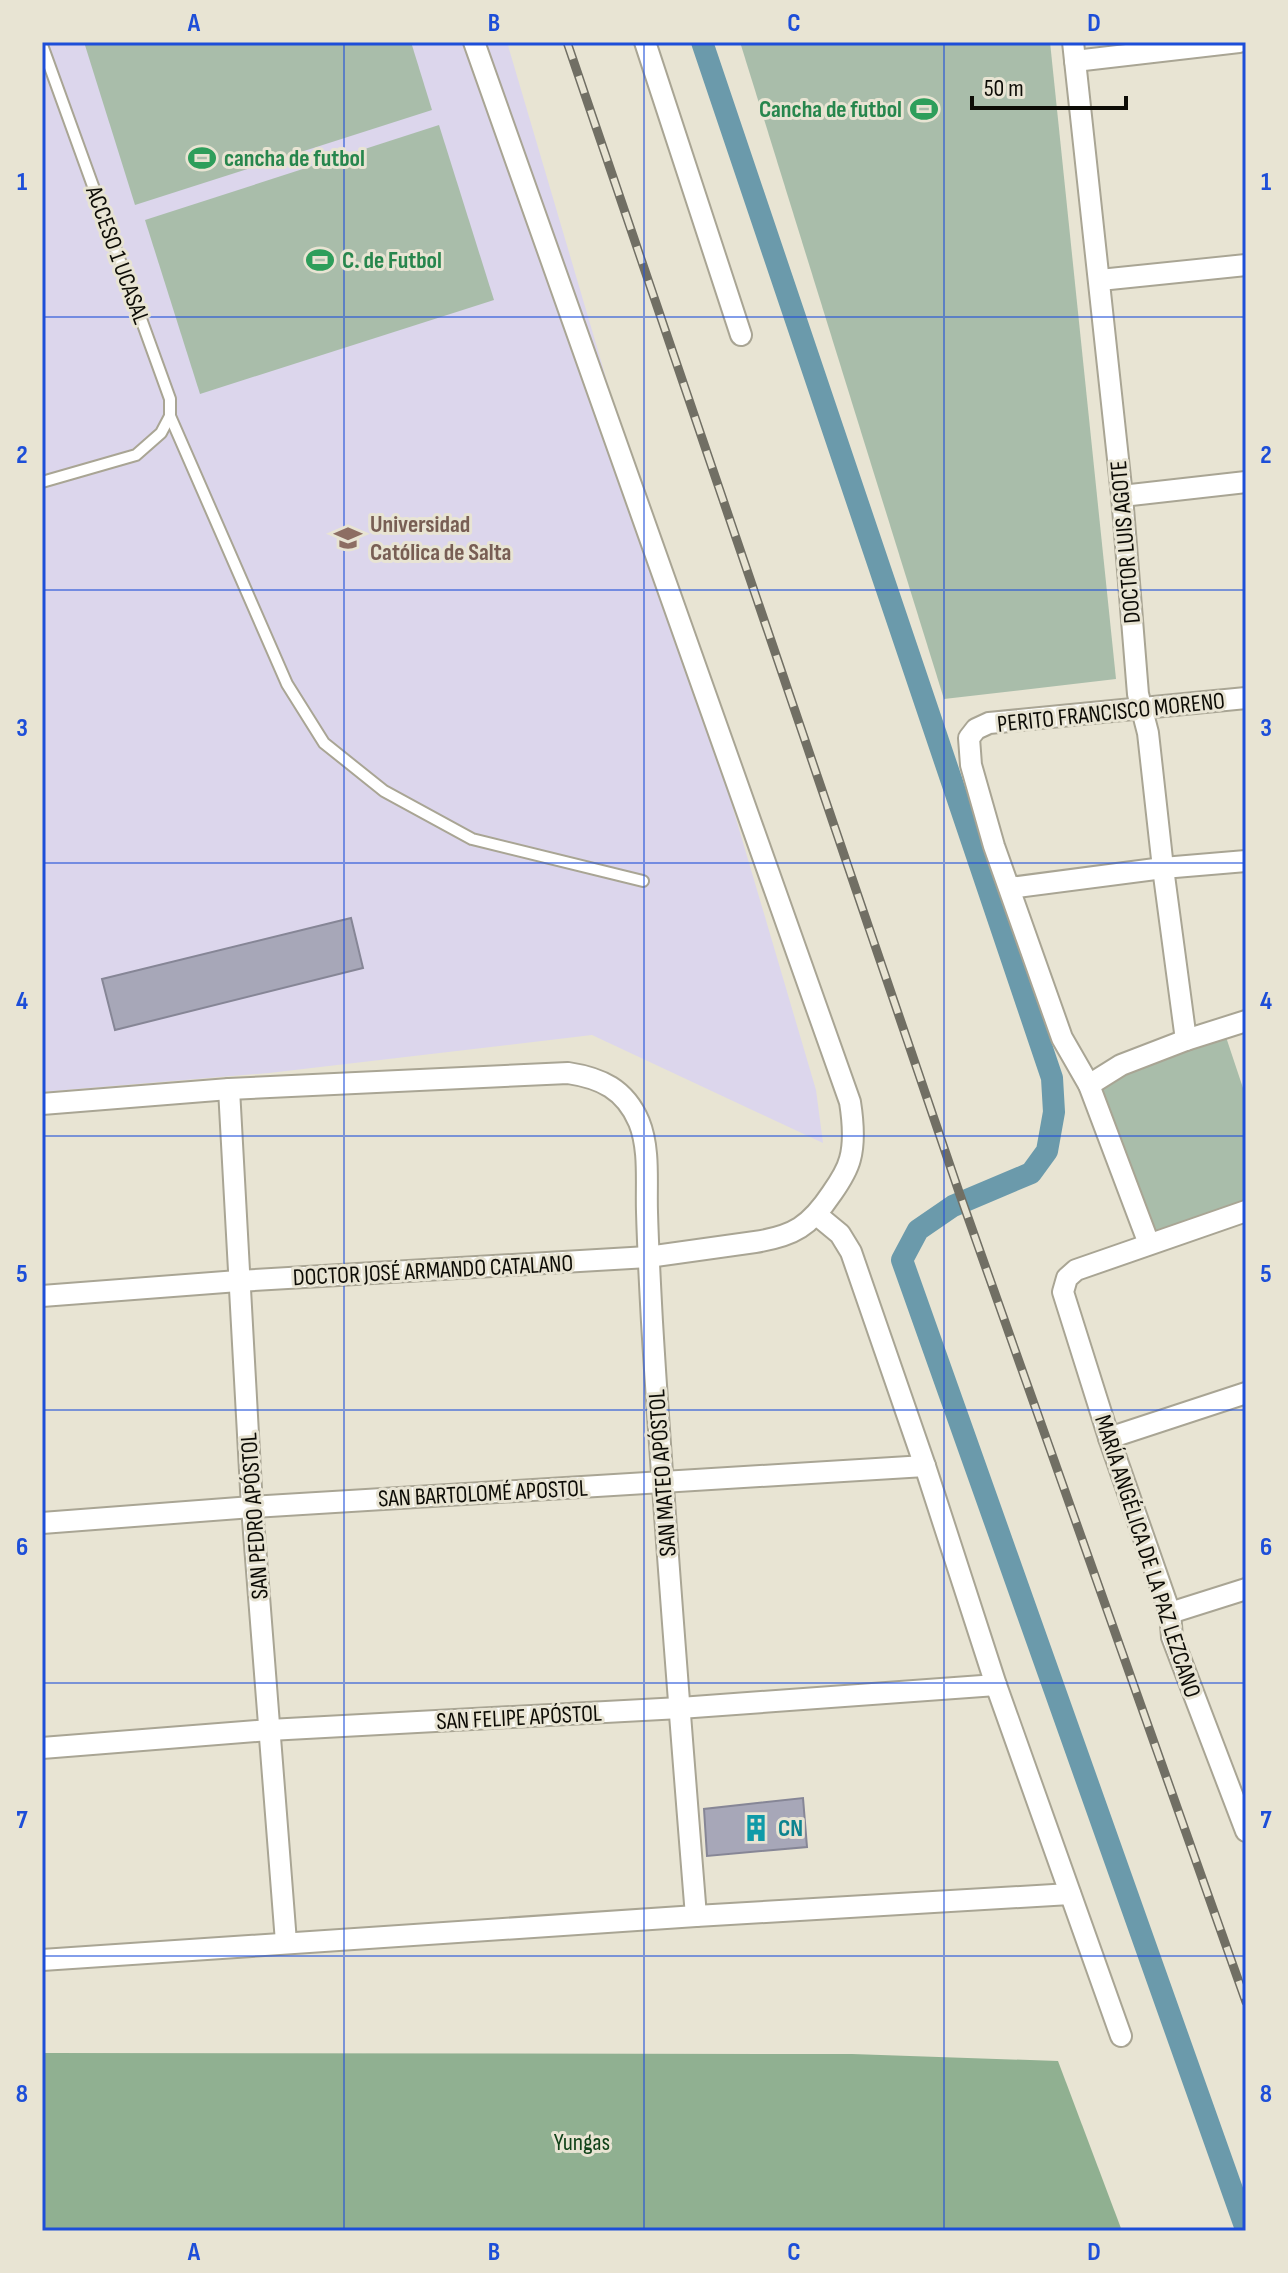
<svg xmlns="http://www.w3.org/2000/svg" width="1288" height="2273" viewBox="0 0 1288 2273" font-family="'Sofia Sans Condensed',sans-serif">
  <style>
    .education { fill: #dcd6ec }
    .green { fill: #a9bdaa }
    .forest { fill: #90b091 }
    .lines { fill: none; stroke-linecap: round; stroke-linejoin: round }
    .canal { stroke: #6b9aab; stroke-width: 22 }
    .building { fill: #a7a7b8; stroke: #868696; stroke-width: 2 }
    .service-casing { stroke: #a9a594; stroke-width: 14 }
    .minor-casing { stroke: #a9a594; stroke-width: 24 }
    .service { stroke: #fff; stroke-width: 10 }
    .minor { stroke: #fff; stroke-width: 20 }
    .rail-casing { stroke: #716f64; stroke-width: 9 }
    .rail { stroke: #e8e4d3; stroke-width: 6; stroke-dasharray: 18; stroke-linecap: butt }
    .grid { fill: none; stroke: #1d4ed8; stroke-width: 2; stroke-opacity: 0.55 }
    .labels { text-anchor: middle; stroke-width: 6; stroke-linejoin: round; paint-order: stroke }
    .leisure-label { font-size: 24px; font-weight: bold; fill: #27864d; stroke: #e8e4d3; text-anchor: start }
    .street-label { font-size: 24px; fill: #0d0c06; stroke: #e8e4d3 }
    .education-label { font-size: 24px; font-weight: bold; fill: #785e54; stroke: #e8e4d3; text-anchor: start }
    .culture-label { font-size: 24px; font-weight: bold; fill: #0d838f; stroke: #e8e4d3; text-anchor: start }
    .park-label { font-size: 24px; fill: #104219; stroke: #e8e4d3 }
    .neatline { fill: none; stroke: #1d4ed8; stroke-width: 3 }
    .grid-label { font-size: 26px; text-anchor: middle; font-weight: bold; fill: #1d4ed8 }
  </style>
  <rect width="100%" height="100%" fill="#e8e4d3"/>
  <path class="education" d="M 42,42 L 507,42 L 816,1090 L 823,1143 L 592,1035 L 269,1073 L 42,1092 Z"/>
  <g class="green">
    <path d="M 84,42 L 411,42 L 432,110 L 135,205 Z"/>
    <path d="M 740,42 L 1050,42 L 1116,679 L 944,699 Z"/>
    <path d="M 439,125 L 494,300 L 200,394 L 145,220 Z"/>
    <path d="M 1223,1028 L 1246,1097 L 1246,1211 L 1149,1244 L 1089,1085 Z"/>
  </g>
  <path class="forest" d="M 42,2053 L 852,2054 L 1058,2061 L 1122,2231 L 42,2231 Z"/>
  <g class="lines">
    <path class="canal" d="M 702,42 L 1052,1078 L 1054,1112 L 1047,1151 L 1031,1173 L 953,1206 L 918,1230 L 902,1260 L 1246,2229"/>
  </g>
  <g class="building">
    <path d="M 351,918 L 363,968 L 115,1030 L 102,979 Z"/>
    <path d="M 803,1798 L 807,1847 L 707,1856 L 704,1809 Z"/>
  </g>
  <g class="lines">
    <g class="service-casing">
      <g id="service">
        <path d="M 42,45 L 170,399 L 170,416 L 161,433 L 136,455 L 42,482"/>
        <path d="M 170,416 L 287,684 L 324,743 L 384,791 L 472,839 L 643,881"/>
      </g>
    </g>
    <g class="minor-casing">
      <g id="minor">
        <path d="M 645,42 L 741,335"/>
        <path d="M 1073,42 L 1122,496 L 1138,694 L 1148,733 L 1163,868 L 1186,1040"/>
        <path d="M 1075,61 L 1239,42"/>
        <path d="M 1100,280 L 1246,265"/>
        <path d="M 1122,496 L 1246,482"/>
        <path d="M 1010,888 L 1163,868 L 1246,861"/>
        <path d="M 1089,1085 L 1121,1065 L 1186,1040 L 1246,1021"/>
        <path d="M 229,1089 L 252,1507 L 286,1942"/>
        <path d="M 42,1104 L 229,1089 L 568,1073 C 601,1078 625,1089 639,1122 C 650,1149 646,1183 647,1212 C 648,1249 650,1285 652,1322 C 664,1520 680,1718 696,1916"/>
        <path d="M 1246,1211 L 1076,1270 L 1067,1278 L 1063,1292 L 1109,1438 L 1170,1613 L 1172,1637 L 1246,1831"/>
        <path d="M 817,1215 L 840,1234 L 851,1252 L 925,1466 L 996,1685 L 1121,2036"/>
        <path d="M 1149,1244 L 1089,1085 L 1062,1038 L 994,846 L 971,765 L 969,738 L 976,729 L 989,723 L 1246,698"/>
        <path d="M 42,1296 L 238,1281 L 648,1257 L 755,1242 C 794,1236 810,1226 832,1193 C 839,1183 847,1171 850,1159 C 855,1141 853,1121 850,1102 L 474,42"/>
        <path d="M 1109,1438 L 1246,1393"/>
        <path d="M 42,1523 L 252,1507 L 925,1466"/>
        <path d="M 1170,1613 L 1246,1589"/>
        <path d="M 42,1748 L 269,1730 L 680,1708 L 996,1685"/>
        <path d="M 42,1960 L 696,1916 L 1070,1894"/>
      </g>
    </g>
    <use href="#service" class="service"/>
    <use href="#minor" class="minor"/>
    <g class="rail-casing">
      <path id="rail" d="M 567,42 L 959,1192 L 1246,2002"/>
    </g>
    <use href="#rail" class="rail"/>
  </g>
  <path class="grid" d="M 344,42 L 344,2231M 644,42 L 644,2231M 944,42 L 944,2231M 42,317 L 1246,317M 42,590 L 1246,590M 42,863 L 1246,863M 42,1136 L 1246,1136M 42,1410 L 1246,1410M 42,1683 L 1246,1683M 42,1956 L 1246,1956"/>
  <defs>
    <g id="stadium-bare" transform="scale(2.16)"><path d="M0-5a6.5 5 0 1 0 0 10a6.5 5 0 1 0 0-10ZM-3.5-1.8h7v3.6h-7Z" fill="#2e9e5b" stroke="#e8e4d3" stroke-width="2.5" paint-order="stroke"/></g>
    <g id="university-bare" transform="scale(2.16)"><path d="M0-5L7-2L0 1L-7-2ZM-4 1L0 2.5L4 1V4Q0 6-4 4Z" fill="#8d6e63" stroke="#e8e4d3" stroke-width="2.5" paint-order="stroke"/></g>
    <g id="building-bare" transform="scale(2.16)"><path d="M-4-6H4V6H1V3H-1V6H-4ZM-2.5-4.3h1.7v1.8h-1.7ZM.8-4.3h1.7v1.8H.8ZM-2.5-1h1.7V.8h-1.7ZM.8-1h1.7V.8H.8Z" fill="#0f9aa8" stroke="#e8e4d3" stroke-width="2.5" paint-order="stroke"/></g>
  </defs>
  <g fill-rule="evenodd">
    <use href="#stadium-bare" x="924" y="109"/>
    <use href="#stadium-bare" x="202" y="158"/>
    <use href="#stadium-bare" x="320" y="260"/>
    <use href="#university-bare" x="348" y="538"/>
    <use href="#building-bare" x="756" y="1828"/>
  </g>
  <g class="labels">
    <g class="leisure-label">
      <text x="902" y="117" text-anchor="end">Cancha de futbol</text>
      <text x="224" y="166">cancha de futbol</text>
      <text x="342" y="268">C. de Futbol</text>
    </g>
    <g class="street-label">
      <text transform="translate(118 255) rotate(70)" y="8">ACCESO 1 UCASAL</text>
      <text transform="translate(1125 542) rotate(-95)" y="8">DOCTOR LUIS AGOTE</text>
      <text transform="translate(1111 712) rotate(-6)" y="8">PERITO FRANCISCO MORENO</text>
      <text transform="translate(433 1270) rotate(-3)" y="8">DOCTOR JOSÉ ARMANDO CATALANO</text>
      <text transform="translate(662 1473) rotate(-94)" y="8">SAN MATEO APÓSTOL</text>
      <text transform="translate(483 1493) rotate(-3)" y="8">SAN BARTOLOMÉ APOSTOL</text>
      <text transform="translate(254 1516) rotate(-94)" y="8">SAN PEDRO APÓSTOL</text>
      <text transform="translate(1148 1556) rotate(72)" y="8">MARÍA ANGÉLICA DE LA PAZ LEZCANO</text>
      <text transform="translate(519 1717) rotate(-3)" y="8">SAN FELIPE APÓSTOL</text>
    </g>
    <g class="education-label">
      <text x="370" y="532">Universidad<tspan x="370" dy="28">Católica de Salta</tspan></text>
    </g>
    <g class="culture-label">
      <text x="778" y="1836">CN</text>
    </g>
    <g class="park-label">
      <text x="582" y="2150">Yungas</text>
    </g>
  </g>
  <rect width="1288" height="2273" fill="none" stroke="#e8e4d3" stroke-width="88"/>
  <path d="M972 96v12h154v-12" fill="none" stroke="#0d0c06" stroke-width="4"/>
  <text x="984" y="96" font-size="24" fill="#0d0c06" stroke="#e8e4d3" stroke-width="6" paint-order="stroke">50 m</text>
  <rect x="44" y="44" width="1200" height="2185" class="neatline"/>
  <g class="grid-label">
    <text x="194" y="31">A</text>
    <text x="494" y="31">B</text>
    <text x="794" y="31">C</text>
    <text x="1094" y="31">D</text>
    <text x="22" y="190">1</text>
    <text x="1266" y="190">1</text>
    <text x="22" y="463">2</text>
    <text x="1266" y="463">2</text>
    <text x="22" y="736">3</text>
    <text x="1266" y="736">3</text>
    <text x="22" y="1009">4</text>
    <text x="1266" y="1009">4</text>
    <text x="22" y="1282">5</text>
    <text x="1266" y="1282">5</text>
    <text x="22" y="1555">6</text>
    <text x="1266" y="1555">6</text>
    <text x="22" y="1828">7</text>
    <text x="1266" y="1828">7</text>
    <text x="22" y="2102">8</text>
    <text x="1266" y="2102">8</text>
    <text x="194" y="2260">A</text>
    <text x="494" y="2260">B</text>
    <text x="794" y="2260">C</text>
    <text x="1094" y="2260">D</text>
  </g>
</svg>
